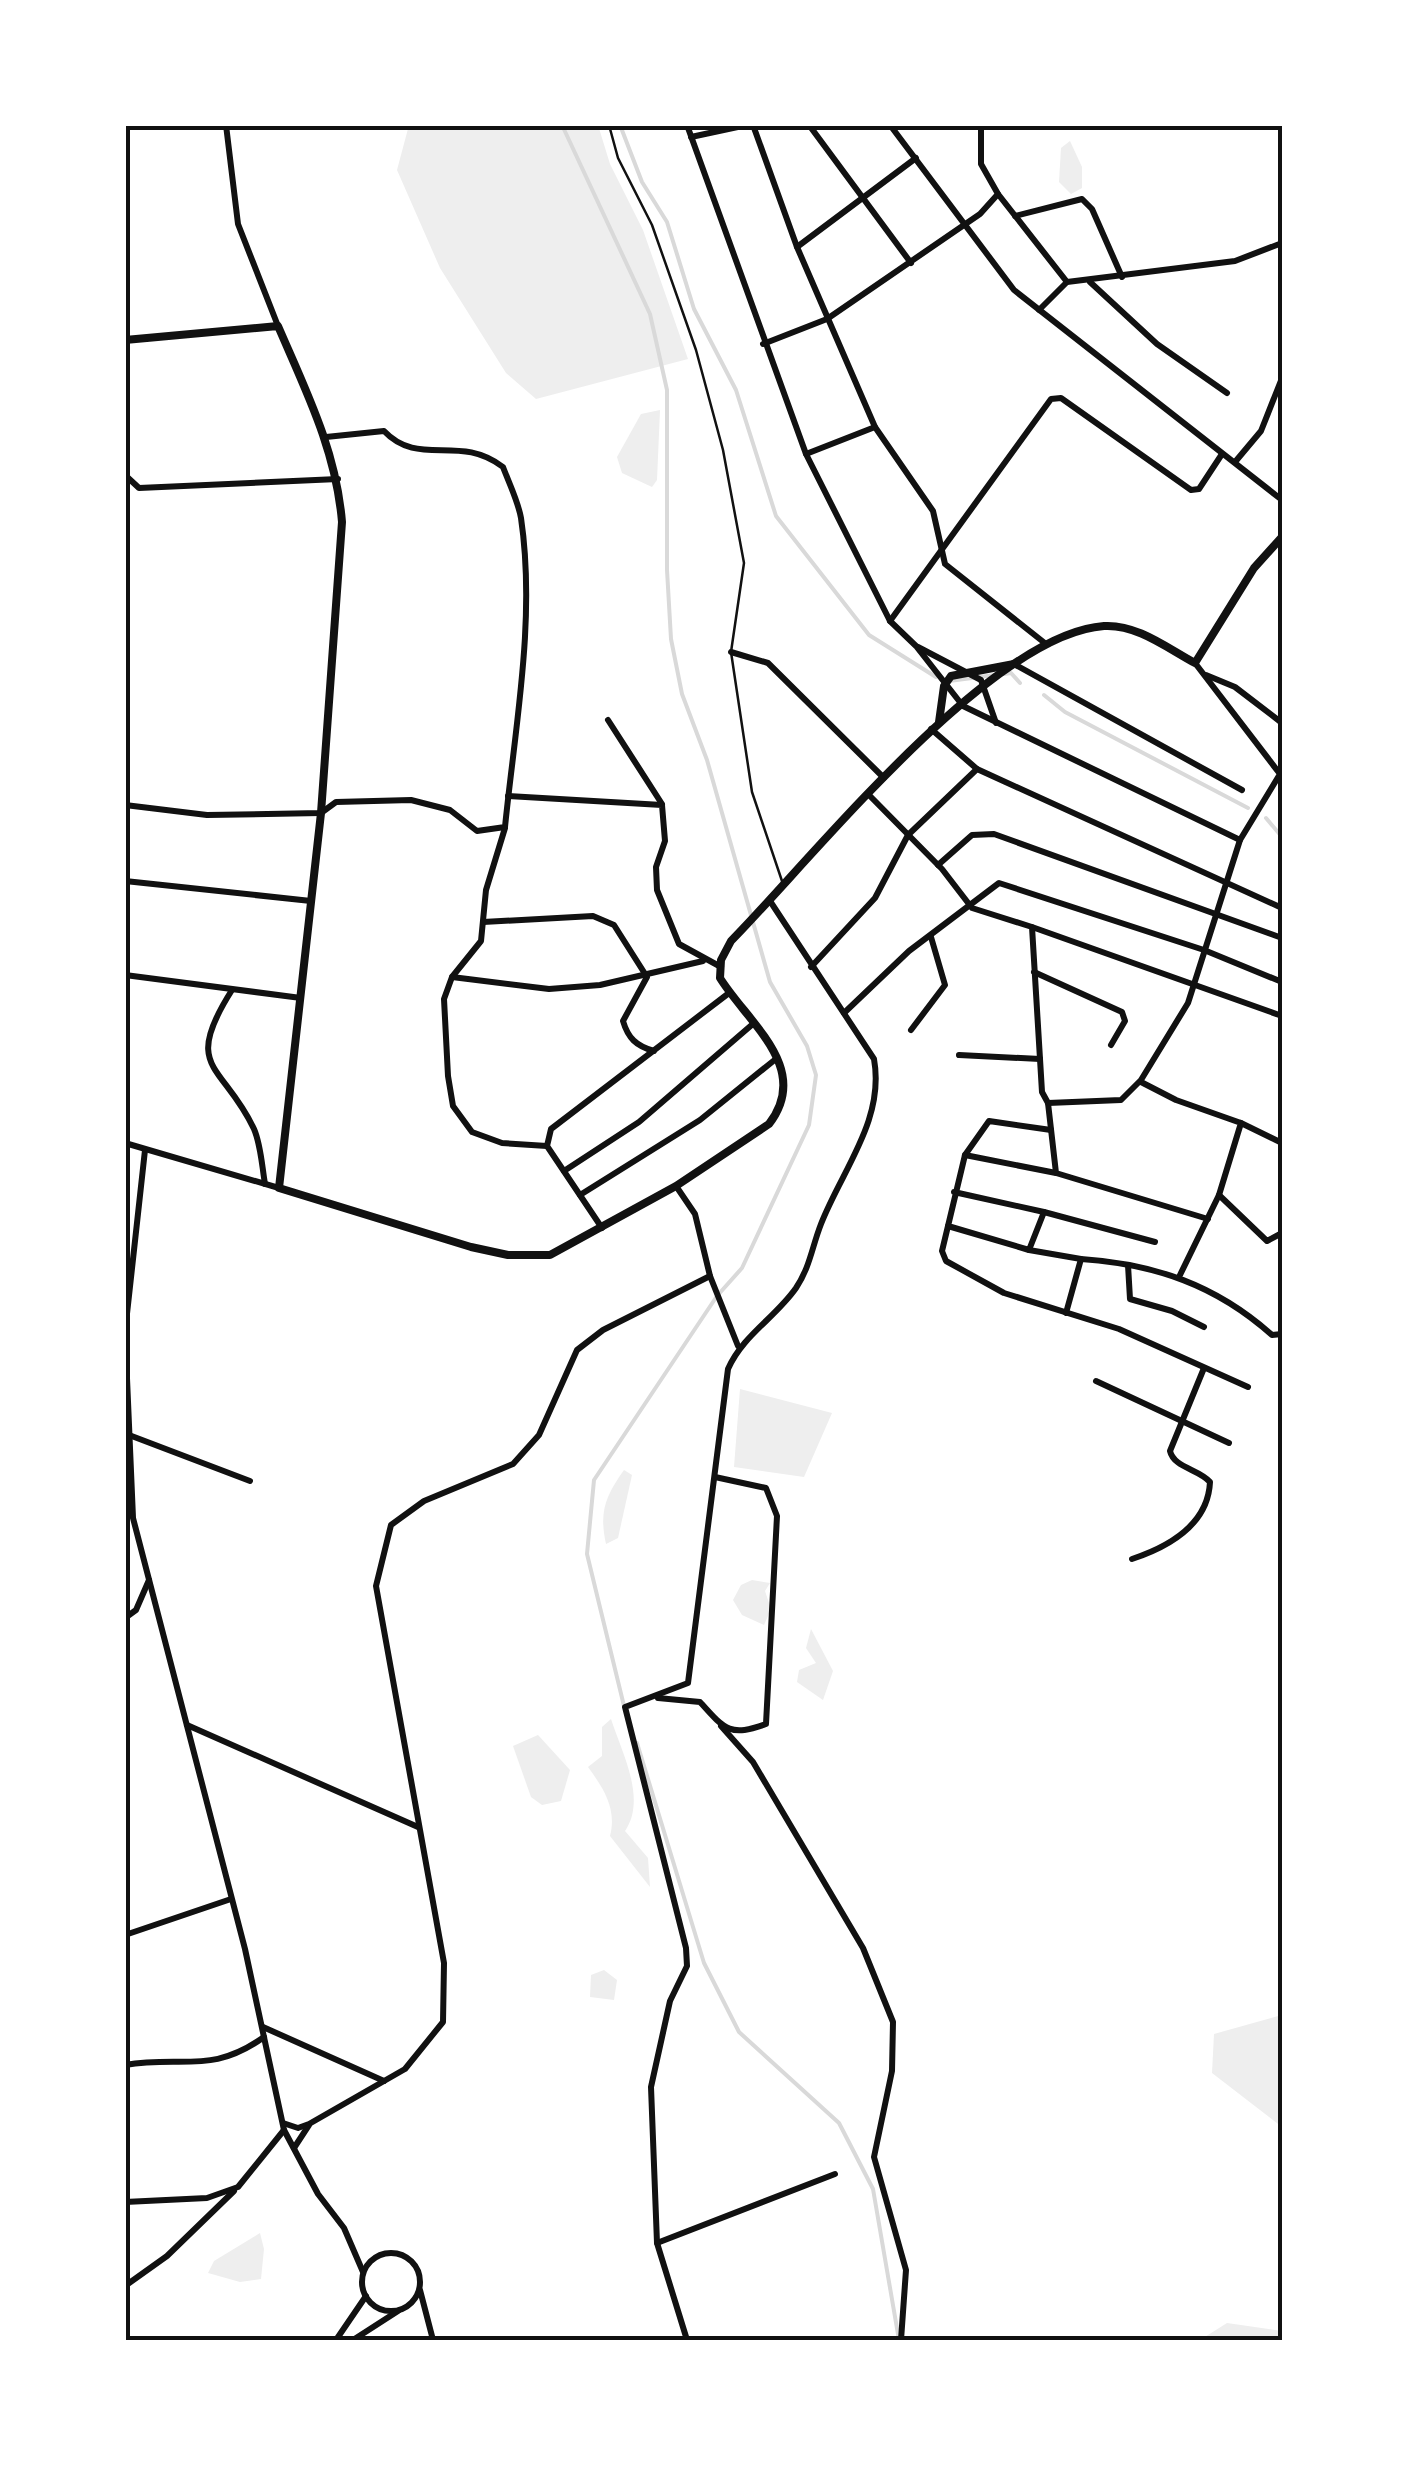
<svg xmlns="http://www.w3.org/2000/svg" width="1407" height="2465" viewBox="0 0 1407 2465" font-family="'DM Sans',sans-serif">
  <style>
    .green { fill: #eee }
    .lines { fill: none; stroke-linecap: round; stroke-linejoin: round }
    .stream { stroke: #d9d9d9; stroke-width: 4 }
    .service { stroke: #111; stroke-width: 2.5 }
    .minor { stroke: #111; stroke-width: 6 }
    .tertiary { stroke: #111; stroke-width: 8 }
    .neatline { fill: none; stroke: #111; stroke-width: 4 }
  </style>
  <rect width="100%" height="100%" fill="#fff"/>
  <g class="green">
    <path d="M 409,125 L 598,125 L 610,164 L 643,230 L 688,359 L 536,399 L 506,373 L 440,268 L 397,170 Z"/>
    <path d="M 1070,141 L 1082,167 L 1082,188 L 1071,194 L 1059,182 L 1061,148 Z"/>
    <path d="M 660,410 L 657,480 L 652,487 L 622,473 L 617,457 L 641,414 Z"/>
    <path d="M 740,1389 L 832,1413 L 804,1477 L 734,1467 Z"/>
    <path d="M 624,1470 L 632,1475 L 618,1538 L 606,1544 C 599,1512 605,1497 624,1470 Z"/>
    <path d="M 752,1580 L 770,1583 L 765,1591 L 771,1609 L 764,1625 L 742,1615 L 733,1600 L 741,1585 Z"/>
    <path d="M 811,1629 L 833,1671 L 823,1700 L 797,1682 L 799,1670 L 816,1663 L 806,1648 Z"/>
    <path d="M 611,1719 C 622,1753 647,1799 625,1831 L 648,1858 L 650,1887 L 610,1836 C 617,1809 604,1789 588,1767 L 602,1756 L 602,1727 Z"/>
    <path d="M 538,1735 L 570,1770 L 561,1801 L 542,1805 L 531,1797 L 513,1746 Z"/>
    <path d="M 604,1970 L 617,1980 L 614,2000 L 590,1997 L 591,1975 Z"/>
    <path d="M 1282,2015 L 1282,2127 L 1212,2073 L 1214,2034 Z"/>
    <path d="M 260,2233 L 264,2249 L 261,2279 L 240,2282 L 208,2273 L 214,2261 Z"/>
    <path d="M 1227,2323 L 1282,2331 L 1282,2340 L 1200,2340 Z"/>
  </g>
  <g class="lines">
    <g class="stream">
      <path d="M 562,125 L 650,314 L 667,390 L 667,570 L 671,639 L 682,694 L 707,760 L 770,982 L 807,1046 L 816,1075 L 809,1125 L 742,1268 L 717,1296 L 594,1480 L 587,1554 L 624,1706"/>
      <path d="M 620,125 L 642,182 L 667,222 L 694,309 L 736,390 L 776,516 L 869,635 L 936,677"/>
      <path d="M 1004,674 L 1011,673 L 1020,683"/>
      <path d="M 949,681 L 995,675"/>
      <path d="M 1044,695 L 1065,712 L 1248,808"/>
      <path d="M 1266,818 L 1282,837"/>
      <path d="M 637,1743 L 704,1963 L 739,2032 L 839,2123 L 873,2189 L 899,2340"/>
    </g>
    <path class="service" d="M 609,125 L 618,158 L 652,225 L 696,350 L 723,450 L 744,563 L 731,652 L 752,792 L 783,884"/>
    <g class="minor">
      <path d="M 226,125 L 238,224 L 278,326"/>
      <path d="M 687,125 L 806,454 L 890,621 L 916,646 L 963,706 L 1240,840 L 1280,774 L 1195,663"/>
      <path d="M 753,125 L 797,247 L 875,427 L 933,511 L 945,564 L 1046,644"/>
      <path d="M 809,125 L 911,263"/>
      <path d="M 890,125 L 1014,290 L 1282,500"/>
      <path d="M 691,137 L 747,125"/>
      <path d="M 998,194 L 1067,282"/>
      <path d="M 1015,216 L 1082,199 L 1092,209 L 1122,277"/>
      <path d="M 797,247 L 916,158"/>
      <path d="M 1090,282 L 1157,344 L 1227,393"/>
      <path d="M 1039,310 L 1067,282 L 1235,261 L 1282,243"/>
      <path d="M 763,344 L 827,319 L 980,214 L 998,194 L 981,164 L 981,125"/>
      <path d="M 806,454 L 875,427"/>
      <path d="M 1235,462 L 1261,431 L 1282,378"/>
      <path d="M 125,475 L 139,488 L 338,479"/>
      <path d="M 890,621 L 1051,399 L 1061,398 L 1191,490 L 1199,489 L 1222,454"/>
      <path d="M 918,647 L 981,680 L 996,723"/>
      <path d="M 731,652 L 768,663 L 884,778"/>
      <path d="M 1014,664 L 1242,790"/>
      <path d="M 1206,675 L 1235,687 L 1282,723"/>
      <path d="M 608,720 L 662,804"/>
      <path d="M 931,729 L 977,769"/>
      <path d="M 869,795 L 942,869 L 972,908 L 1032,927 L 1042,1092 L 1048,1103 L 1056,1173 L 1208,1219"/>
      <path d="M 508,796 L 662,805 L 665,841 L 656,867 L 657,890 L 679,944 L 721,967"/>
      <path d="M 125,805 L 207,815 L 321,813 L 336,802 L 411,800 L 450,810 L 477,831 L 505,827 C 515,727 536,619 521,518 C 518,501 509,483 503,467 C 459,433 419,468 384,431 L 326,437"/>
      <path d="M 505,828 L 486,890 L 481,941 L 452,977 L 444,999 L 448,1076 L 453,1106 L 472,1132 L 502,1143 L 547,1146"/>
      <path d="M 938,865 L 972,835 L 994,834 L 1282,938"/>
      <path d="M 125,881 L 311,901"/>
      <path d="M 483,922 L 593,916 L 614,925 L 647,977 L 623,1021 C 628,1038 636,1046 654,1051"/>
      <path d="M 1032,927 L 1282,1016"/>
      <path d="M 811,967 L 875,898 L 908,835 L 977,769 L 1282,908"/>
      <path d="M 1034,972 L 1122,1012 L 1125,1021 L 1111,1045"/>
      <path d="M 125,975 L 301,998"/>
      <path d="M 452,977 L 549,989 L 600,985 L 703,961"/>
      <path d="M 232,990 C 181,1070 223,1063 254,1129 C 261,1145 262,1167 265,1184"/>
      <path d="M 844,1013 L 909,951 L 999,883 L 1204,950 L 1282,982"/>
      <path d="M 911,1030 L 945,985 L 931,937"/>
      <path d="M 959,1055 L 1040,1059"/>
      <path d="M 1141,1082 L 1176,1100 L 1241,1123 L 1219,1195 L 1180,1275"/>
      <path d="M 1048,1103 L 1121,1100 L 1141,1080 L 1188,1003 L 1240,840"/>
      <path d="M 1241,1123 L 1282,1143"/>
      <path d="M 1051,1130 L 989,1121 L 965,1155 L 1056,1173"/>
      <path d="M 125,1143 L 279,1188"/>
      <path d="M 145,1150 L 125,1332 L 133,1518 L 245,1949 L 284,2130 L 318,2194 L 344,2228 L 363,2272"/>
      <path d="M 564,1171 L 639,1122 L 754,1023"/>
      <path d="M 676,1186 L 695,1214 L 710,1276 L 738,1346"/>
      <path d="M 954,1192 L 1044,1212 L 1029,1250 L 948,1226 L 965,1155"/>
      <path d="M 580,1195 L 700,1120 L 777,1058"/>
      <path d="M 1219,1195 L 1267,1241 L 1282,1233"/>
      <path d="M 1044,1212 L 1155,1242"/>
      <path d="M 948,1226 L 942,1251 L 946,1261 L 1004,1293 L 1119,1329 L 1248,1387"/>
      <path d="M 602,1228 L 547,1146 L 551,1129 L 729,993"/>
      <path d="M 1029,1250 L 1081,1259 L 1066,1313"/>
      <path d="M 1081,1259 C 1155,1264 1216,1285 1272,1335 L 1282,1334"/>
      <path d="M 1128,1265 L 1130,1299 L 1172,1311 L 1204,1327"/>
      <path d="M 1096,1381 L 1229,1443"/>
      <path d="M 129,1435 L 250,1481"/>
      <path d="M 1132,1559 C 1168,1547 1208,1525 1210,1482 C 1199,1469 1174,1468 1170,1451 L 1204,1368"/>
      <path d="M 125,1618 L 136,1610 L 149,1580"/>
      <path d="M 658,1698 L 700,1702 C 725,1730 730,1737 766,1724 L 777,1516 L 766,1488 L 715,1477"/>
      <path d="M 187,1725 L 418,1827"/>
      <path d="M 721,1726 L 753,1762 L 863,1948 L 893,2022 L 892,2071 L 874,2157 L 906,2270 L 901,2340"/>
      <path d="M 125,1935 L 231,1899"/>
      <path d="M 263,2027 L 384,2081"/>
      <path d="M 125,2065 C 183,2055 211,2075 264,2037"/>
      <path d="M 283,2123 L 298,2128 L 309,2124 L 405,2069 L 443,2022 L 444,1963 L 376,1586 L 391,1525 L 424,1501 L 513,1464 L 539,1435 L 577,1350 L 603,1330 L 710,1276"/>
      <path d="M 294,2148 L 309,2125"/>
      <path d="M 125,2202 L 207,2198 L 238,2187 L 284,2130"/>
      <path d="M 657,2243 L 835,2174"/>
      <circle cx="391" cy="2282" r="29"/>
      <path d="M 125,2286 L 167,2256 L 234,2191"/>
      <path d="M 420,2290 L 433,2340"/>
      <path d="M 336,2340 L 366,2296"/>
      <path d="M 353,2340 L 398,2311"/>
      <path d="M 687,2340 L 657,2243 L 651,2087 L 670,2001 L 687,1966 L 686,1948 L 625,1707 L 688,1683 L 728,1369 C 743,1335 775,1318 796,1288 C 810,1267 812,1247 821,1224 C 842,1170 885,1120 874,1059 L 770,901"/>
    </g>
    <g class="tertiary">
      <path d="M 125,340 L 278,326 C 306,391 336,450 342,522 L 321,813 L 279,1188 L 471,1247 L 508,1255 L 550,1255 L 676,1186 L 769,1124 C 812,1068 748,1023 720,978 L 721,960 L 731,941 C 812,859 990,634 1104,626 C 1137,624 1167,648 1195,663 L 1254,568 L 1282,537"/>
      <path d="M 939,722 L 944,686 L 951,676 L 1014,664"/>
    </g>
  </g>
  <rect width="1407" height="2465" fill="none" stroke="#ffffff" stroke-width="255"/>
  <rect x="128" y="128" width="1152" height="2210" class="neatline"/>
</svg>
